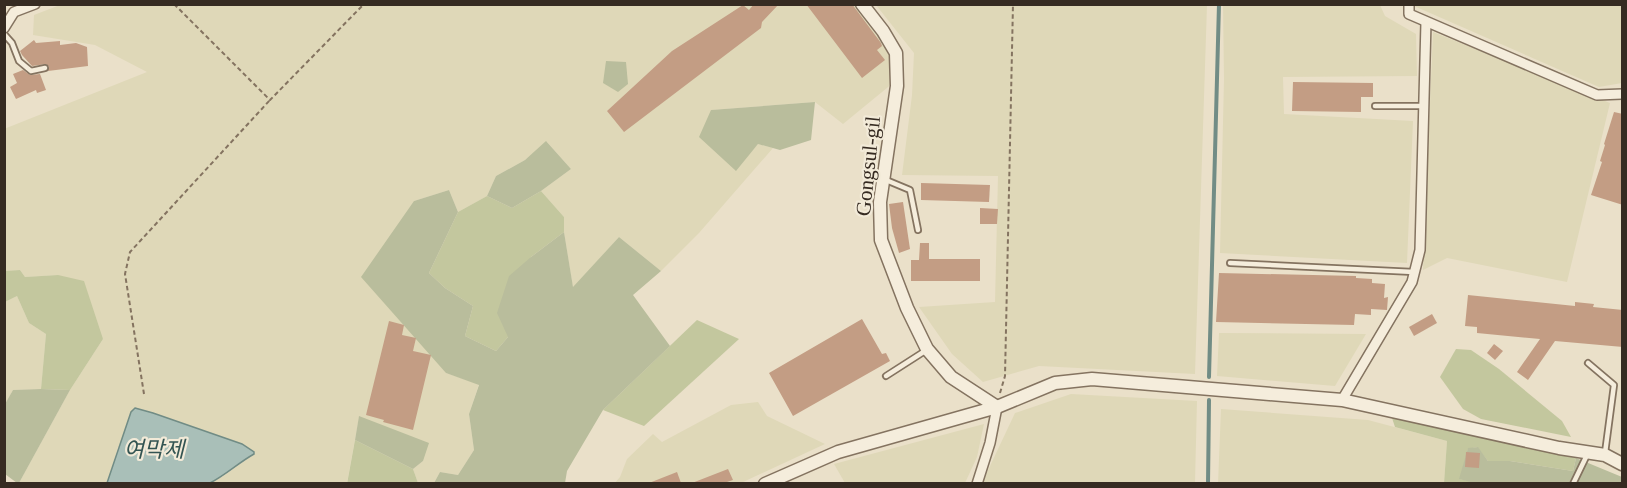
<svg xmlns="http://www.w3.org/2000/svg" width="1627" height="488" viewBox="0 0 1627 488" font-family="'Times New Roman','Noto Sans KR',serif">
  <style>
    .farmland { fill: #dfd8b8 }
    .green { fill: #c3c79e }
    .cemetery { fill: #b9bd9c }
    .water { fill: #a9bfb8; stroke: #718c85; stroke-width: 1.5 }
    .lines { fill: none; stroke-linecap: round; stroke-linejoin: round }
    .stream { stroke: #718c85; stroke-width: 4 }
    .building { fill: #c39d84 }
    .service-casing { stroke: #847360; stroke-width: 8 }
    .minor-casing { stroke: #847360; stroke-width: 12 }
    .tertiary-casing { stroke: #847360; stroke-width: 15 }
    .path { stroke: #847360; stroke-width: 2; stroke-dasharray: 4.5 3; stroke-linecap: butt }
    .service { stroke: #f5eddc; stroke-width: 4.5 }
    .minor { stroke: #f5eddc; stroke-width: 9 }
    .tertiary { stroke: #f5eddc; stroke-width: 12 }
    .labels { text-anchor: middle; stroke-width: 4.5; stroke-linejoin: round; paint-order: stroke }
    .street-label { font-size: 21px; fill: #362b22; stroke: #f2ead8 }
    .water-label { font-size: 22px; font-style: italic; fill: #335452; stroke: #f2ead8 }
  </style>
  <rect width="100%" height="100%" fill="#eae0c9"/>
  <g class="farmland">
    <path d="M 60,5 L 856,5 L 892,53 L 893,83 L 843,124 L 815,102 L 711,110 L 735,170 L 758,144 L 773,148 L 699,233 L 661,271 L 619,237 L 573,288 L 564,232 L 564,217 L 541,191 L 571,169 L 547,142 L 525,160 L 496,176 L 487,196 L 458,212 L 449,190 L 414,201 L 446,373 L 479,384 L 469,414 L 474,450 L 458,475 L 440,472 L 434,483 L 418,483 L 413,469 L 423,461 L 359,417 L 347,483 L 210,483 L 222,477 L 253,455 L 118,447 L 107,483 L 19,483 L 70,390 L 103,339 L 58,275 L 25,277 L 20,270 L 5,271 L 4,129 L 147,72 L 95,45 L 33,35 L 34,15 Z"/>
    <path d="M 876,5 L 1207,5 L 1195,374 L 1039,366 L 983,382 L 952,354 L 919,307 L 995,302 L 998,176 L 902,175 L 912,95 L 914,53 Z"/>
    <path d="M 1223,5 L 1380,5 L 1385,16 L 1416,34 L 1417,76 L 1283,77 L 1284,114 L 1413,121 L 1407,263 L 1220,253 L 1224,79 Z"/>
    <path d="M 1415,5 L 1622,5 L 1622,83 L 1599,87 L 1414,6 Z"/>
    <path d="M 1433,32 L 1610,103 L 1567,282 L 1447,258 L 1423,270 Z"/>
    <path d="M 17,296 L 29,323 L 46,334 L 41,389 L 13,390 L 5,404 L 5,302 Z"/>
    <path d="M 1219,333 L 1366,334 L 1335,386 L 1217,376 Z"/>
    <path d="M 1071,394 L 1197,401 L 1195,483 L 982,483 L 1015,413 Z"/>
    <path d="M 758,402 L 767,416 L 825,444 L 741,483 L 614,484 L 620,477 L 627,459 L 653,434 L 662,442 L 731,405 Z"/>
    <path d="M 1221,409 L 1368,420 L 1447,441 L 1444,483 L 1218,484 Z"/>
    <path d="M 984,424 L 977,457 L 965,483 L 845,483 L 834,464 Z"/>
  </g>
  <g class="green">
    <path d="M 541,191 L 564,217 L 564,232 L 531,257 L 508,337 L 496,351 L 465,336 L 473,306 L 445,288 L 429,273 L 458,212 L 487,196 L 512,208 Z"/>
    <path d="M 20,270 L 25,277 L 58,275 L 84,281 L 103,339 L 70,390 L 41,389 L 46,334 L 29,323 L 17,296 L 5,302 L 4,271 Z"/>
    <path d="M 697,320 L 739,339 L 644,426 L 603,410 Z"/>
    <path d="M 1456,349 L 1471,350 L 1499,369 L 1562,421 L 1571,437 L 1481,419 L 1463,409 L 1440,377 Z"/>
    <path d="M 1408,414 L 1576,458 L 1573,471 L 1510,461 L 1488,461 L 1477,447 L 1468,449 L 1460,479 L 1478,483 L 1444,483 L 1447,441 L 1395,427 L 1392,418 Z"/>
    <path d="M 355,440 L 413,469 L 418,483 L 347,484 Z"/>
  </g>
  <g class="cemetery">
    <path d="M 606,61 L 626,62 L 628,84 L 618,92 L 603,83 Z"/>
    <path d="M 815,102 L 811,140 L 780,150 L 758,144 L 736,171 L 699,137 L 711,110 Z"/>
    <path d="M 546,141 L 571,169 L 541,191 L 512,208 L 487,196 L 496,176 L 525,160 Z"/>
    <path d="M 449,190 L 458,212 L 429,273 L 445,288 L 473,306 L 465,336 L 496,351 L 508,337 L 497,313 L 509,276 L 531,257 L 564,232 L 573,287 L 619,237 L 661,271 L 633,295 L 670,346 L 603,410 L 567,471 L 565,483 L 434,483 L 440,472 L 458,475 L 474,450 L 469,414 L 479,385 L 446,373 L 361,277 L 414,201 Z"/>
    <path d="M 41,389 L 70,390 L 19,483 L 17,483 L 5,474 L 5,404 L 13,390 Z"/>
    <path d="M 359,416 L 429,443 L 423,461 L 413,469 L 355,440 Z"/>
    <path d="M 1478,447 L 1488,461 L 1510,461 L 1573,471 L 1576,458 L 1622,477 L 1622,483 L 1478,484 L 1459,479 L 1468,448 Z"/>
  </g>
  <path class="water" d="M 135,408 L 153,413 L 242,444 L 254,452 L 254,454 C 238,463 226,475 210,483 L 107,483 L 131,412 Z"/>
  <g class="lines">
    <g class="stream">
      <path d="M 1209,377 L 1219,4"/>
      <path d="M 1208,484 L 1209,400"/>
    </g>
  </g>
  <g class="building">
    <path d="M 754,4 L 779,4 L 762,22 L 761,28 L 624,132 L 607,111 L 672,51 L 743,5 L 749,10 Z"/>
    <path d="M 806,4 L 852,4 L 881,43 L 882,46 L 877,50 L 885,60 L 862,78 Z"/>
    <path d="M 34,40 L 36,43 L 60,41 L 60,45 L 76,43 L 87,47 L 88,66 L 48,71 L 49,67 L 46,64 L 32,66 L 22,55 L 20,51 Z"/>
    <path d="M 23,70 L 30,75 L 40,74 L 46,90 L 37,93 L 36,90 L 16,99 L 10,87 L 17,83 L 13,74 Z"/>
    <path d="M 1293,82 L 1373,83 L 1373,97 L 1361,97 L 1361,112 L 1292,111 Z"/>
    <path d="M 1614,112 L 1623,114 L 1623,205 L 1591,195 L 1602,162 L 1600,161 L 1605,145 L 1604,144 Z"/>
    <path d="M 921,183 L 990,185 L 989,202 L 921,200 Z"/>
    <path d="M 903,202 L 910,249 L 899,253 L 892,228 L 889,204 Z"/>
    <path d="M 980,208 L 998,209 L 997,224 L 980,224 Z"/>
    <path d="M 920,243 L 929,243 L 929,259 L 980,259 L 980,281 L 911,281 L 911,260 L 919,260 Z"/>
    <path d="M 1219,273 L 1356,276 L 1356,278 L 1372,279 L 1372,283 L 1385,284 L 1384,298 L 1388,297 L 1387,310 L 1371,309 L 1371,315 L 1355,314 L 1354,325 L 1216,322 Z"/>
    <path d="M 1468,295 L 1575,306 L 1575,302 L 1594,304 L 1593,307 L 1623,310 L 1623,347 L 1555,341 L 1528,380 L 1517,372 L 1540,339 L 1477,333 L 1477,327 L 1465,326 Z"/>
    <path d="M 1432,314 L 1437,323 L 1414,336 L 1409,327 Z"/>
    <path d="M 862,319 L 882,354 L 886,353 L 890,361 L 793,416 L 769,373 Z"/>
    <path d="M 389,321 L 404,325 L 402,335 L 416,338 L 413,351 L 431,355 L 413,430 L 383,422 L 384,420 L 366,415 Z"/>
    <path d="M 1494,344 L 1503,351 L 1495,360 L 1487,353 Z"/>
    <path d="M 1466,452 L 1480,453 L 1479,468 L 1465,467 Z"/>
    <path d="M 728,469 L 733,480 L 724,483 L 692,483 Z"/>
    <path d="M 677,472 L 681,483 L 649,483 Z"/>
  </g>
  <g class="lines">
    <g class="service-casing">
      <g id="service">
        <path d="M 4,34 L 12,43 L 19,61 L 31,71 L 45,68"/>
        <path d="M 1375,106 L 1424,106"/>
        <path d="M 886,180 L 910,190 L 918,230"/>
        <path d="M 1230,263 L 1414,272"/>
        <path d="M 1588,363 L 1614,385 L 1605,453"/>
        <path d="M 886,376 L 925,351"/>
        <path d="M 1573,484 L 1587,455"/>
      </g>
    </g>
    <g class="minor-casing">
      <g id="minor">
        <path d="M 1409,4 L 1409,14 L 1597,95 L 1622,94"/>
        <path d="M 4,28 L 14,12 L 35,4"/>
        <path d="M 1342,400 L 1412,282 L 1420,250 L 1426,22"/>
        <path d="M 977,484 L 990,443 L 997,407"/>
      </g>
    </g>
    <g class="tertiary-casing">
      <g id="tertiary">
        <path d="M 862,4 L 883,31 L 896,53 L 897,86 L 880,202 L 881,240 L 907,308 L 927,349 L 951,377 L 997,407"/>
        <path d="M 765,484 L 838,452 L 997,407 L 1055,383 L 1092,379 L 1342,400 L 1559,448 L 1605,455 L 1622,464"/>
      </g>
    </g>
    <g class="path">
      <path d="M 174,4 L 270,100 L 364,4"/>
      <path d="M 1000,393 L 1005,376 L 1013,4"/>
      <path d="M 144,394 L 125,274 L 130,252 L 270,100"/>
    </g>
    <use href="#service" class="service"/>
    <use href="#minor" class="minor"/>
    <use href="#tertiary" class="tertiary"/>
  </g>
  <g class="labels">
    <g class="street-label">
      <text transform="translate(868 166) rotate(-84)" y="7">Gongsul-gil</text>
    </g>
    <g class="water-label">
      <text x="154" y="457">여막제</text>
    </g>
  </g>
  <rect width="1627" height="488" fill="none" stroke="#362b22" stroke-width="12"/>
</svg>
